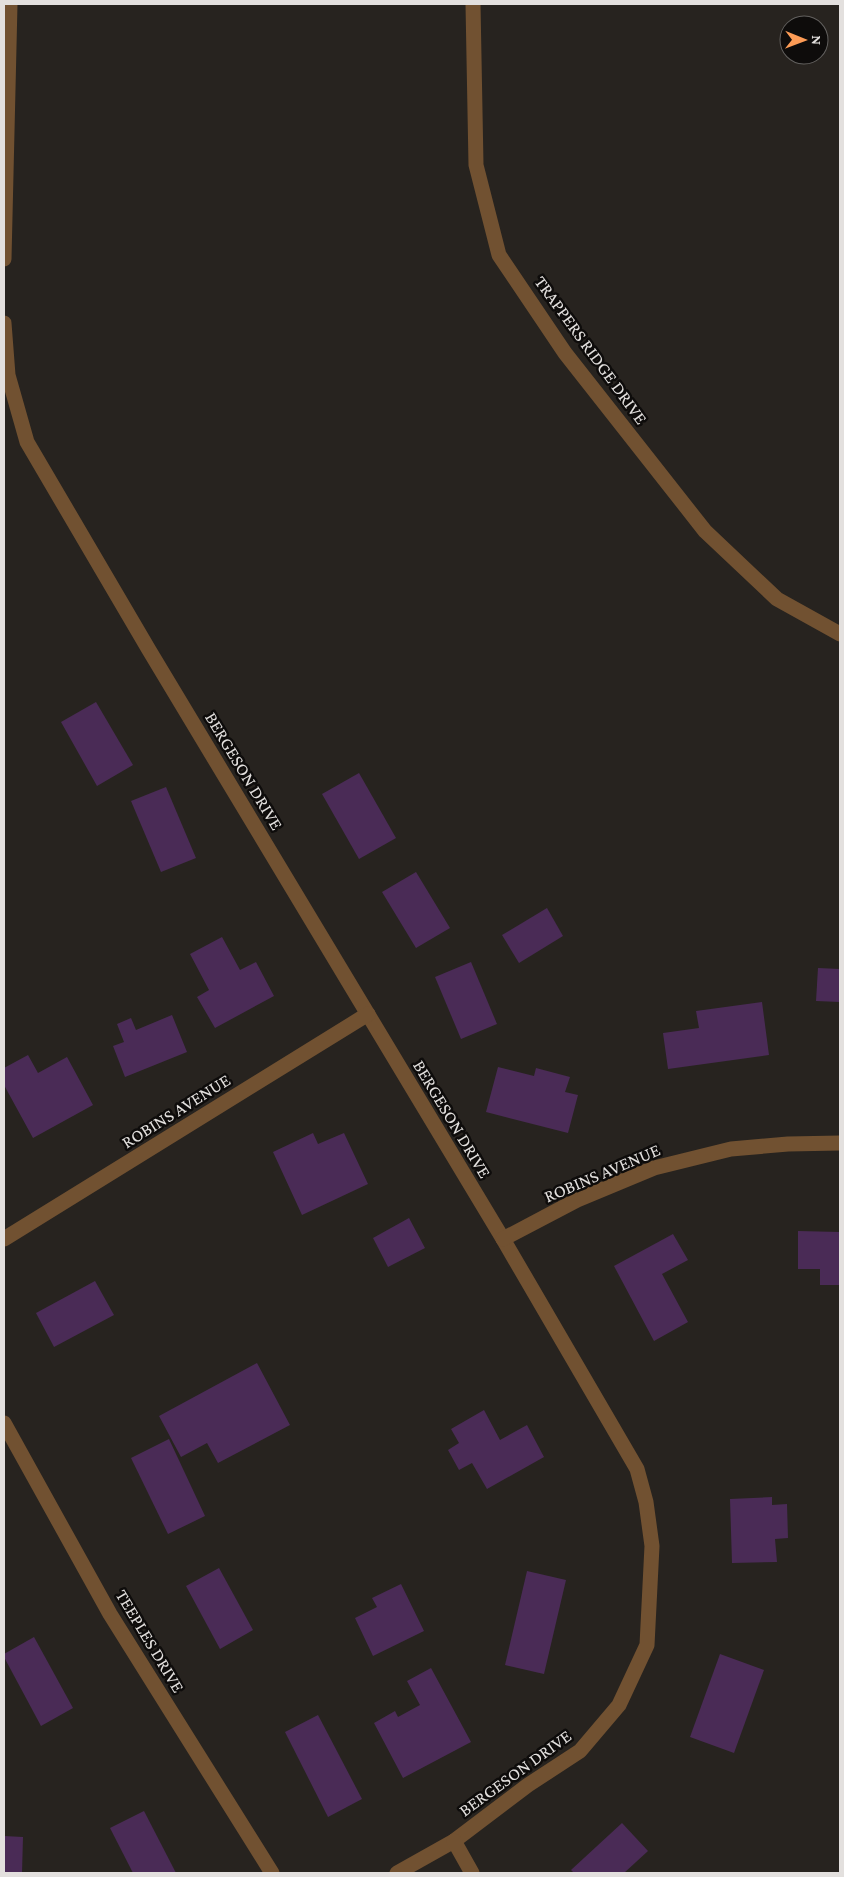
<svg xmlns="http://www.w3.org/2000/svg" width="844" height="1877" viewBox="0 0 844 1877" font-family="'Crimson Pro',serif">
  <style>
    .building { fill: #4a2b56 }
    .lines { fill: none; stroke-linecap: round; stroke-linejoin: round }
    .minor { stroke: #715131; stroke-width: 15 }
    .labels { text-anchor: middle; stroke-width: 5; stroke-linejoin: round; paint-order: stroke }
    .street-label { font-size: 18px; fill: #e3e0de; stroke: #0e0c0b }
  </style>
  <rect width="100%" height="100%" fill="#27231f"/>
  <g class="building">
    <path d="M 96,702 L 133,765 L 97,786 L 61,722 Z"/>
    <path d="M 359,773 L 396,838 L 359,859 L 322,794 Z"/>
    <path d="M 166,787 L 196,858 L 161,872 L 131,801 Z"/>
    <path d="M 416,872 L 450,928 L 416,948 L 382,892 Z"/>
    <path d="M 547,908 L 563,936 L 519,963 L 502,935 Z"/>
    <path d="M 222,937 L 240,970 L 256,962 L 274,996 L 215,1028 L 197,997 L 209,990 L 190,954 Z"/>
    <path d="M 471,962 L 497,1024 L 461,1039 L 435,977 Z"/>
    <path d="M 818,968 L 840,969 L 840,1002 L 816,1001 Z"/>
    <path d="M 762,1002 L 769,1055 L 668,1069 L 663,1033 L 699,1028 L 696,1011 Z"/>
    <path d="M 172,1015 L 187,1052 L 125,1077 L 113,1046 L 124,1042 L 117,1024 L 131,1018 L 136,1030 Z"/>
    <path d="M 28,1055 L 38,1073 L 67,1057 L 93,1105 L 33,1138 L 4,1085 L 4,1068 Z"/>
    <path d="M 498,1067 L 534,1076 L 536,1068 L 570,1077 L 565,1092 L 578,1095 L 568,1133 L 486,1112 Z"/>
    <path d="M 313,1133 L 318,1144 L 344,1133 L 368,1184 L 302,1215 L 273,1152 Z"/>
    <path d="M 409,1218 L 425,1248 L 388,1267 L 373,1238 Z"/>
    <path d="M 798,1231 L 840,1232 L 840,1285 L 820,1285 L 820,1269 L 798,1269 Z"/>
    <path d="M 673,1234 L 688,1260 L 662,1274 L 688,1322 L 654,1341 L 614,1266 Z"/>
    <path d="M 95,1281 L 114,1315 L 54,1347 L 36,1313 Z"/>
    <path d="M 257,1363 L 290,1425 L 218,1463 L 207,1443 L 181,1457 L 159,1416 Z"/>
    <path d="M 484,1410 L 500,1440 L 527,1425 L 544,1457 L 487,1489 L 472,1463 L 459,1470 L 448,1450 L 459,1443 L 451,1429 Z"/>
    <path d="M 169,1439 L 205,1516 L 168,1534 L 131,1458 Z"/>
    <path d="M 772,1497 L 772,1505 L 787,1504 L 788,1538 L 775,1539 L 777,1562 L 732,1563 L 730,1499 Z"/>
    <path d="M 219,1568 L 253,1630 L 220,1649 L 186,1586 Z"/>
    <path d="M 527,1571 L 566,1580 L 544,1674 L 505,1665 Z"/>
    <path d="M 401,1584 L 424,1631 L 373,1656 L 355,1618 L 377,1607 L 372,1598 Z"/>
    <path d="M 34,1637 L 73,1708 L 41,1726 L 4,1657 L 4,1654 Z"/>
    <path d="M 720,1654 L 764,1670 L 734,1753 L 690,1737 Z"/>
    <path d="M 431,1668 L 471,1742 L 403,1778 L 374,1723 L 395,1711 L 398,1717 L 420,1705 L 407,1681 Z"/>
    <path d="M 318,1715 L 362,1799 L 328,1817 L 285,1732 Z"/>
    <path d="M 144,1811 L 176,1873 L 133,1873 L 110,1828 Z"/>
    <path d="M 622,1823 L 648,1851 L 624,1873 L 574,1873 L 571,1870 Z"/>
    <path d="M 4,1836 L 23,1837 L 22,1873 L 4,1873 Z"/>
  </g>
  <g class="lines">
    <g class="minor">
      <path d="M 473,4 L 476,165 L 499,255 L 565,353 L 705,531 L 777,599 L 840,634"/>
      <path d="M 4,259 L 10,4"/>
      <path d="M 4,323 L 8,375 L 27,442 L 149,650 L 503,1239 L 637,1469 L 646,1502 L 652,1546 L 647,1645 L 619,1705 L 580,1751 L 528,1785 L 454,1841 L 397,1873"/>
      <path d="M 4,1239 L 368,1014"/>
      <path d="M 503,1239 L 577,1200 L 654,1168 L 731,1149 L 788,1144 L 840,1143"/>
      <path d="M 4,1423 L 110,1614 L 272,1873"/>
      <path d="M 454,1841 L 472,1873"/>
    </g>
  </g>
  <g class="labels">
    <g class="street-label">
      <text transform="translate(591 350) rotate(54)" y="6">TRAPPERS RIDGE DRIVE</text>
      <text transform="translate(244 771) rotate(59)" y="6">BERGESON DRIVE</text>
      <text transform="translate(176 1111) rotate(-32)" y="6">ROBINS AVENUE</text>
      <text transform="translate(452 1119) rotate(59)" y="6">BERGESON DRIVE</text>
      <text transform="translate(602 1173) rotate(-23)" y="6">ROBINS AVENUE</text>
      <text transform="translate(150 1641) rotate(59)" y="6">TEEPLES DRIVE</text>
      <text transform="translate(515 1773) rotate(-36)" y="6">BERGESON DRIVE</text>
    </g>
  </g>
  <rect width="844" height="1877" fill="none" stroke="#e3e0de" stroke-width="10"/>
  <g transform="translate(804 40) rotate(91)"><circle r="24" fill="#0e0c0b" stroke="#63615f"/>
  <path d="M0-4L9 19L0 12L-9 19Z" fill="#fd9c56"/>
  <text y="-8" font-size="14" font-weight="bold" text-anchor="middle" fill="#e3e0de">N</text>
  </g>
</svg>
